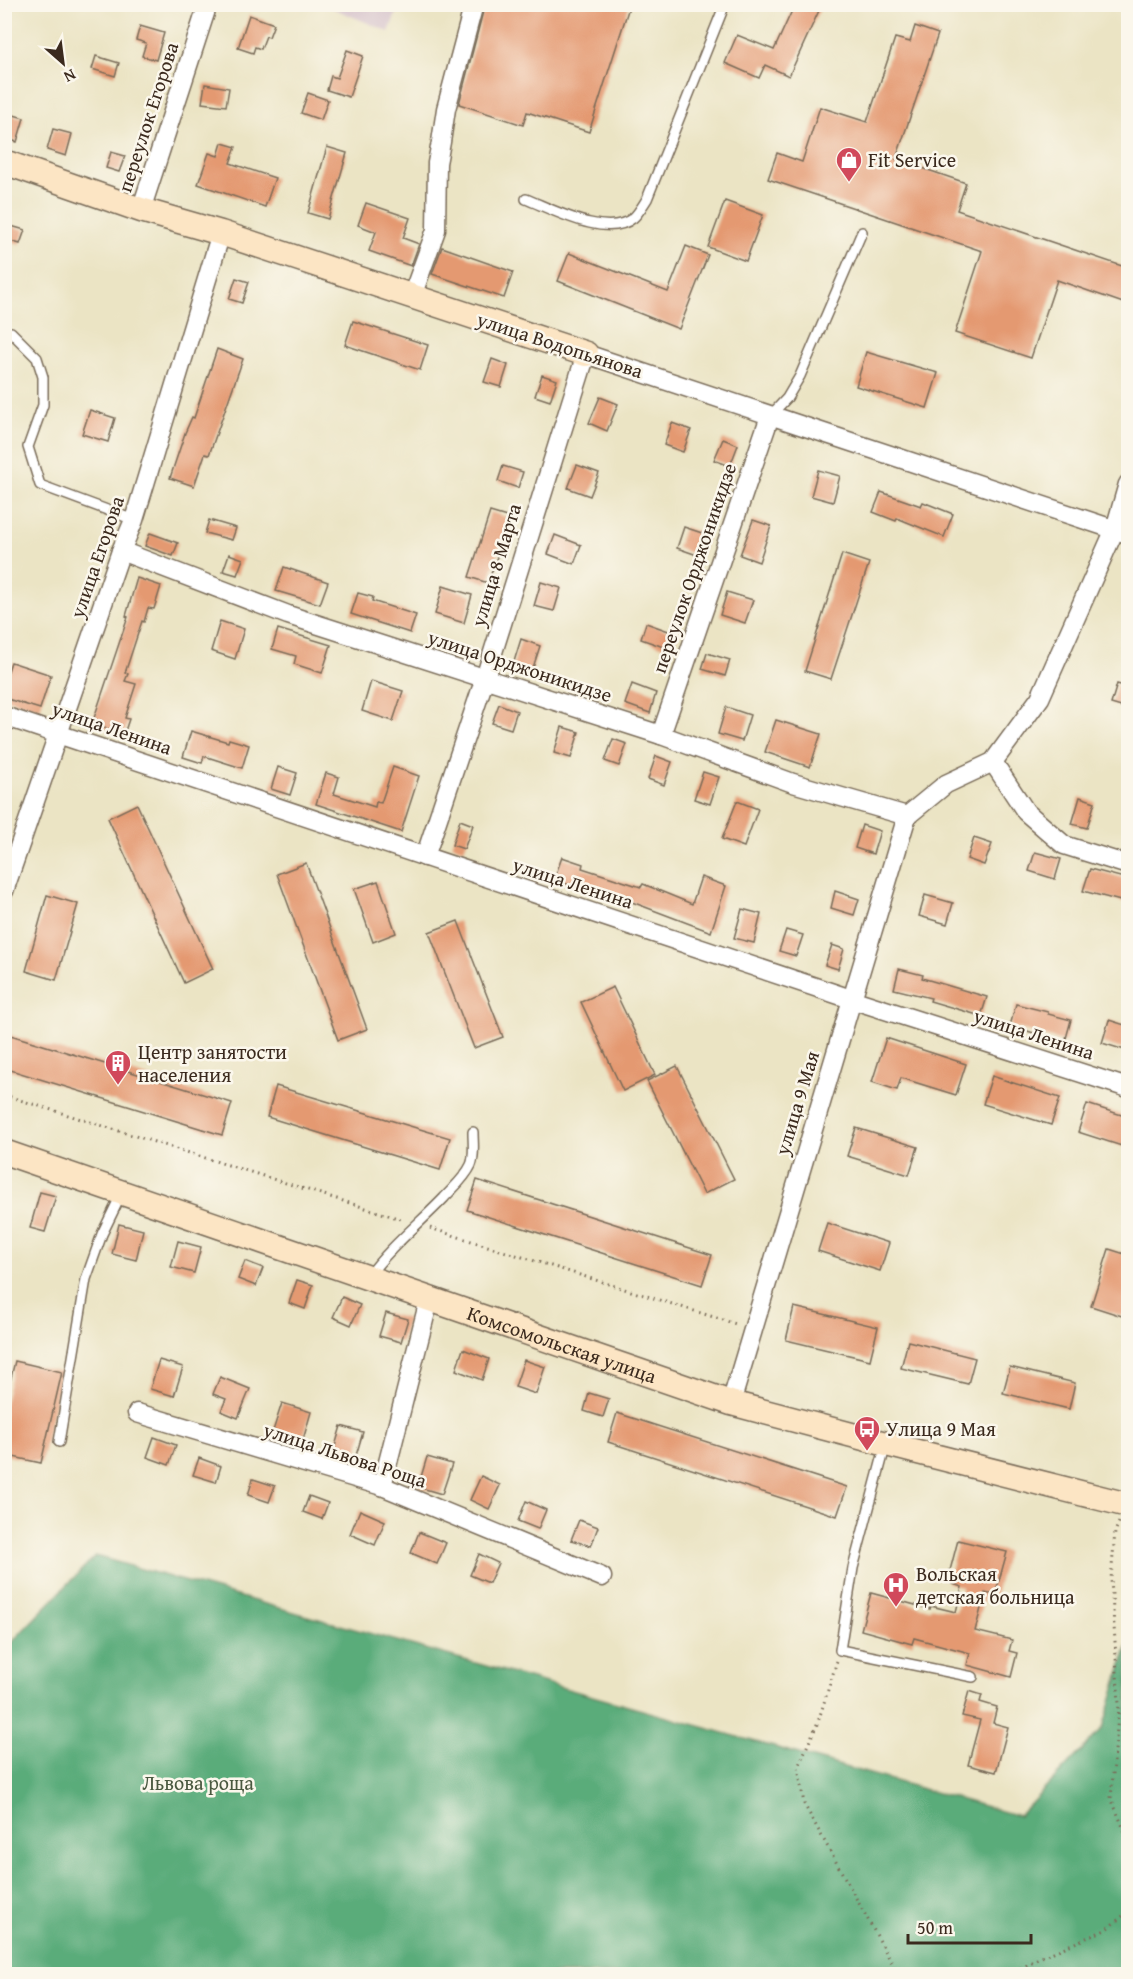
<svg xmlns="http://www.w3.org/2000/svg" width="1133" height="1979" viewBox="0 0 1133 1979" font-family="'Gentium Book Plus',serif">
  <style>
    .industrial { fill: #d2bdc8 }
    .forest { fill: #5aac7a; stroke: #4a6b4c; stroke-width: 1.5 }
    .building { fill: #e49971 }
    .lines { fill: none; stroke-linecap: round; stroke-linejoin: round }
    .lane-casing { stroke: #796b58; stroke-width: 12 }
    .street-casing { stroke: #796b58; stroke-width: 21 }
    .secondary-casing { stroke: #796b58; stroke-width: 27 }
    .path { stroke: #796b58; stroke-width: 3; stroke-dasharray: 1.5 4.5; stroke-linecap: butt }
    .lane { stroke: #fff; stroke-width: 9 }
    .street { stroke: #fff; stroke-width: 18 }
    .secondary { stroke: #fce5c4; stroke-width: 24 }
    .labels { text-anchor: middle; stroke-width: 5; stroke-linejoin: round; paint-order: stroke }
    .street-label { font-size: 20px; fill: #3b2a1e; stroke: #fbf7ec }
    .poi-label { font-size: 20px; fill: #3b2a1e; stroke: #fbf7ec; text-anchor: start }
    .park-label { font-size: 20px; fill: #4a5940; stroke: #fbf7ec }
  </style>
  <rect width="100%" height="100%" fill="#fbf7ec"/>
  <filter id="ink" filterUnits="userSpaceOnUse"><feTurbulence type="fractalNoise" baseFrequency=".0167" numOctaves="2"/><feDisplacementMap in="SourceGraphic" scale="12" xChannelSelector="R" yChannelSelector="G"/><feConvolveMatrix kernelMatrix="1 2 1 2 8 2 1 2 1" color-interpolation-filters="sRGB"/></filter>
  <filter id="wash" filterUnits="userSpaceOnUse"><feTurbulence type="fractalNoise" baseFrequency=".008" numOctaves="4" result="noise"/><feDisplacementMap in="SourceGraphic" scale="24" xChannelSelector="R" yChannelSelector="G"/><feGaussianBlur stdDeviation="1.35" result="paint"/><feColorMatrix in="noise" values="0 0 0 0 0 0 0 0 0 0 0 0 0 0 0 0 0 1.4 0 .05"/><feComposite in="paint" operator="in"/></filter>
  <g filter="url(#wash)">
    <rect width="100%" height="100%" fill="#ebe4c4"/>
    <path class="industrial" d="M 325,5 L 399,4 L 399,5 L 389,32 Z"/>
    <path class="forest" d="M 95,1556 L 1019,1816 L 1103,1728 L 1128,1645 L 1128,1974 L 5,1974 L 5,1649 Z"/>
    <g id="blocks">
      <g class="building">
        <path d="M 485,4 L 630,4 L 589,132 L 527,112 L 523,125 L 459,104 Z"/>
        <path d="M 795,4 L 822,4 L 789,76 L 765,65 L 759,78 L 725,63 L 737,35 L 774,50 Z"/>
        <path d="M 249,15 L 274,24 L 269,37 L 266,36 L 261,49 L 255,47 L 253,53 L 238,48 Z"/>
        <path d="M 140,26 L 164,33 L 156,60 L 142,56 L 146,43 L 136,40 Z"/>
        <path d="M 915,26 L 938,34 L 896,159 L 966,183 L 957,210 L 1128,268 L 1128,296 L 1126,304 L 1057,280 L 1031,358 L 955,333 L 982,251 L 768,179 L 777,153 L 802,162 L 820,107 L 867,122 L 895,38 L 910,42 Z"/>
        <path d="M 347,50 L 363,56 L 349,97 L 327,90 L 331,76 L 337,78 Z"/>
        <path d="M 96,56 L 119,63 L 115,76 L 92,69 Z"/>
        <path d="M 205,84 L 229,88 L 226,106 L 202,103 Z"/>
        <path d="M 308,93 L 328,100 L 321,120 L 301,113 Z"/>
        <path d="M 7,113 L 24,118 L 17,142 L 4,138 L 4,122 Z"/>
        <path d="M 53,129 L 72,134 L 66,156 L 47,150 Z"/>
        <path d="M 222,143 L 236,147 L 230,163 L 275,178 L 265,207 L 198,184 L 209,153 L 218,156 Z"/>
        <path d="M 327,147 L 347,153 L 328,219 L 308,213 Z"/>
        <path d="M 111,152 L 125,156 L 119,172 L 106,168 Z"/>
        <path d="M 725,201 L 763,215 L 746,261 L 708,247 Z"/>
        <path d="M 366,203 L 410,218 L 403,238 L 419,244 L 411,266 L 369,251 L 376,232 L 358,225 Z"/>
        <path d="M 4,224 L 25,230 L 20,244 L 4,239 Z"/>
        <path d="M 686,246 L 708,255 L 679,329 L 558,281 L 569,253 L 668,292 Z"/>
        <path d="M 442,247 L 513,272 L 504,298 L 432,274 Z"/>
        <path d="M 236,278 L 249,282 L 242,303 L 229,299 Z"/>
        <path d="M 353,321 L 428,345 L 420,370 L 345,345 Z"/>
        <path d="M 217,349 L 243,359 L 209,455 L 205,454 L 194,486 L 170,478 L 185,433 L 192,417 L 194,418 Z"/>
        <path d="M 866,352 L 938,373 L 927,408 L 856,386 Z"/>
        <path d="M 492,359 L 508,365 L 501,387 L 484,382 Z"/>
        <path d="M 542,375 L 557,380 L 550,401 L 535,396 Z"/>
        <path d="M 600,397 L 618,404 L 607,431 L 589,423 Z"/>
        <path d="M 90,410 L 115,418 L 108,442 L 82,434 Z"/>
        <path d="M 672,423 L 691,430 L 683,452 L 664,445 Z"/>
        <path d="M 723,439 L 738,445 L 730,466 L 714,460 Z"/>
        <path d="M 577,465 L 599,473 L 590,496 L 568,488 Z"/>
        <path d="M 503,466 L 523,472 L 518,488 L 498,481 Z"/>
        <path d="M 818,470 L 840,476 L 833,502 L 811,496 Z"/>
        <path d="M 881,492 L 921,506 L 923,502 L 953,514 L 944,537 L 897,518 L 896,521 L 873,512 Z"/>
        <path d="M 490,512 L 510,518 L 488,583 L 469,577 Z"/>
        <path d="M 209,520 L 236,528 L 232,540 L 205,533 Z"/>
        <path d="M 753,520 L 771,526 L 759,562 L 740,555 Z"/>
        <path d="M 684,527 L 708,535 L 700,556 L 677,548 Z"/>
        <path d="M 150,533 L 178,543 L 173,556 L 145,546 Z"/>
        <path d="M 555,535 L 581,545 L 574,564 L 548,554 Z"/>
        <path d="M 229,554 L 243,559 L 237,575 L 223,571 Z"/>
        <path d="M 842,554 L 869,563 L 831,679 L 805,671 Z"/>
        <path d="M 284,567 L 328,582 L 320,604 L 276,591 Z"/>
        <path d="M 137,578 L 161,586 L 154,609 L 148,608 L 144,622 L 142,621 L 125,673 L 128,674 L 125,681 L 136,684 L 125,718 L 129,719 L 124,734 L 92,724 L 128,617 L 126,616 Z"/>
        <path d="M 541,582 L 561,588 L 554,611 L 534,606 Z"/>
        <path d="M 443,586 L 472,595 L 464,623 L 435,614 Z"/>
        <path d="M 727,592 L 753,600 L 745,623 L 720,615 Z"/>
        <path d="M 358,593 L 373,597 L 372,601 L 416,615 L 410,633 L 351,614 Z"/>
        <path d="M 220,621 L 244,629 L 235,659 L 211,651 Z"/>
        <path d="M 646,623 L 677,634 L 672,650 L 641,639 Z"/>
        <path d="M 278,629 L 331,645 L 322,673 L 294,664 L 296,656 L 272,649 Z"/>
        <path d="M 521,639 L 540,646 L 531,674 L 512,668 Z"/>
        <path d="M 707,653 L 730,660 L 725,676 L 702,669 Z"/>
        <path d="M 11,662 L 51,675 L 40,709 L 4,698 L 4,683 Z"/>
        <path d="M 371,681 L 403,691 L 393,721 L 362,711 Z"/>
        <path d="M 632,684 L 656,693 L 650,713 L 625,704 Z"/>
        <path d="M 1117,684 L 1128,687 L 1128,709 L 1111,704 Z"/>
        <path d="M 499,704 L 517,711 L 511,729 L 492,723 Z"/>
        <path d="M 726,707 L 750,715 L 742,741 L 718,734 Z"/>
        <path d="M 776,720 L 821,734 L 810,767 L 765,752 Z"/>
        <path d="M 562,727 L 579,732 L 571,758 L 554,753 Z"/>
        <path d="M 191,731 L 228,742 L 229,739 L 249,745 L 242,768 L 204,756 L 202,763 L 183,757 Z"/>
        <path d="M 613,739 L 627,744 L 619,766 L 605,761 Z"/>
        <path d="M 656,756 L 672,762 L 664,785 L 648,779 Z"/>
        <path d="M 278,767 L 297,773 L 290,795 L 271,789 Z"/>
        <path d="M 393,767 L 419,776 L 401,832 L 316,804 L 326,773 L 339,777 L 334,794 L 375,807 L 376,802 L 381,803 Z"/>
        <path d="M 703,772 L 719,777 L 710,804 L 694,799 Z"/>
        <path d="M 1080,797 L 1095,802 L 1087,828 L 1072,824 Z"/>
        <path d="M 737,801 L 758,809 L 744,847 L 722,839 Z"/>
        <path d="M 137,804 L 213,969 L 184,983 L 108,818 Z"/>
        <path d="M 460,820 L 473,825 L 464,849 L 452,845 Z"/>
        <path d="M 862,825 L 880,831 L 873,854 L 855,848 Z"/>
        <path d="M 974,838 L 992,844 L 984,865 L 967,859 Z"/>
        <path d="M 1035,852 L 1061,859 L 1055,879 L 1029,871 Z"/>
        <path d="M 562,857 L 583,864 L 582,868 L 641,887 L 643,884 L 692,904 L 701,877 L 726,886 L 711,932 L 624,899 L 623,902 L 554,880 Z"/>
        <path d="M 306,863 L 367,1029 L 338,1040 L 277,874 Z"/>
        <path d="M 1090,869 L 1128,879 L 1128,903 L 1083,891 Z"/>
        <path d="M 378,881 L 396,933 L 373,942 L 354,889 Z"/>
        <path d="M 835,891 L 859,899 L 854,915 L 831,908 Z"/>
        <path d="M 47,895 L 78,904 L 56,980 L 26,971 Z"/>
        <path d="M 925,895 L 953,903 L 947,924 L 919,916 Z"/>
        <path d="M 742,909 L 761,914 L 754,943 L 734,938 Z"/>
        <path d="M 458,921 L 503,1037 L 474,1048 L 429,932 Z"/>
        <path d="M 786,930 L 803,935 L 796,956 L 779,951 Z"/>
        <path d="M 832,945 L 844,949 L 838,969 L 825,965 Z"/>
        <path d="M 899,969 L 923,975 L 922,978 L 987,997 L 981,1016 L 930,1001 L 931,998 L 894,989 Z"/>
        <path d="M 613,987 L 655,1075 L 623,1091 L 581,1002 Z"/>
        <path d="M 1016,1004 L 1048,1012 L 1048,1014 L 1071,1020 L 1065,1042 L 1010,1026 Z"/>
        <path d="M 1109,1020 L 1128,1026 L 1128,1051 L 1102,1043 Z"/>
        <path d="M 4,1033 L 232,1103 L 222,1135 L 4,1068 Z"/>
        <path d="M 886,1038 L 966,1064 L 956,1095 L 901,1078 L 897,1090 L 872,1082 Z"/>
        <path d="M 677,1066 L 734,1179 L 704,1194 L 647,1081 Z"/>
        <path d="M 992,1076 L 1060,1098 L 1051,1125 L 983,1104 Z"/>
        <path d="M 276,1086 L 450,1138 L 440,1170 L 267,1117 Z"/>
        <path d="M 1087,1104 L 1128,1117 L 1128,1148 L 1078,1132 Z"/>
        <path d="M 856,1128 L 918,1147 L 909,1175 L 847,1156 Z"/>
        <path d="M 477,1180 L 712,1255 L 702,1285 L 467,1210 Z"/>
        <path d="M 40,1192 L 56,1196 L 45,1232 L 30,1228 Z"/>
        <path d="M 827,1223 L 889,1243 L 880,1271 L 818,1251 Z"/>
        <path d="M 119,1224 L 143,1230 L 136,1260 L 112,1254 Z"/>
        <path d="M 178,1241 L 201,1247 L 194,1273 L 171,1267 Z"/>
        <path d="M 1109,1249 L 1128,1255 L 1128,1318 L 1091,1306 Z"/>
        <path d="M 245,1261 L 263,1268 L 256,1286 L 238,1279 Z"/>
        <path d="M 297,1280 L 313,1285 L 305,1309 L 289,1303 Z"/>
        <path d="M 342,1297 L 360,1305 L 351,1325 L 333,1317 Z"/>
        <path d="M 794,1307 L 878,1327 L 870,1360 L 786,1340 Z"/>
        <path d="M 386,1313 L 408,1319 L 401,1342 L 379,1336 Z"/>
        <path d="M 908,1341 L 975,1358 L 968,1384 L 901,1368 Z"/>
        <path d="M 463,1349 L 489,1359 L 482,1380 L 456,1370 Z"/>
        <path d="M 159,1360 L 183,1367 L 174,1396 L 150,1389 Z"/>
        <path d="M 524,1360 L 545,1367 L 536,1394 L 515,1387 Z"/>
        <path d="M 15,1361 L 62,1372 L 41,1463 L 4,1455 L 4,1406 Z"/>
        <path d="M 1010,1367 L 1075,1383 L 1069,1409 L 1003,1393 Z"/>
        <path d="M 220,1377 L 250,1389 L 238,1418 L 221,1411 L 226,1399 L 213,1394 Z"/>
        <path d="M 589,1393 L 609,1399 L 603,1417 L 584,1411 Z"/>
        <path d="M 282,1403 L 311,1412 L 303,1440 L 273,1431 Z"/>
        <path d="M 617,1413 L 847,1487 L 837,1516 L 608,1442 Z"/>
        <path d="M 341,1426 L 363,1432 L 355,1459 L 333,1453 Z"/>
        <path d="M 154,1437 L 176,1445 L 169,1465 L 147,1457 Z"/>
        <path d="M 427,1457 L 452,1464 L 442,1494 L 418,1487 Z"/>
        <path d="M 199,1458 L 221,1466 L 216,1482 L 193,1475 Z"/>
        <path d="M 481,1476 L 500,1485 L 489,1509 L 470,1500 Z"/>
        <path d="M 253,1479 L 275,1486 L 269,1502 L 248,1495 Z"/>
        <path d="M 309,1496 L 328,1503 L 322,1519 L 303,1512 Z"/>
        <path d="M 526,1501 L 546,1510 L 538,1529 L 518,1521 Z"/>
        <path d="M 360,1510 L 385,1521 L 375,1545 L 350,1534 Z"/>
        <path d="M 579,1520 L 598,1527 L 591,1546 L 571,1540 Z"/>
        <path d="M 419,1532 L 446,1543 L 437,1564 L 411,1553 Z"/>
        <path d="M 958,1540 L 1007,1552 L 995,1595 L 985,1593 L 975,1631 L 1012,1640 L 1009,1651 L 1017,1653 L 1011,1677 L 967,1665 L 970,1653 L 914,1638 L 912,1644 L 861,1630 L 871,1593 L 930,1609 L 931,1606 L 956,1612 L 962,1587 L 947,1582 Z"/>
        <path d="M 479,1554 L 498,1563 L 489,1583 L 470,1575 Z"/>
        <path d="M 969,1691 L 982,1695 L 980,1702 L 997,1707 L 993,1723 L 1008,1727 L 996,1772 L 968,1765 L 980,1720 L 962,1716 Z"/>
      </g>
    </g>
  </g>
  <g filter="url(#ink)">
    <use href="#blocks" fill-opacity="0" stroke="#796b58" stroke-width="1.5"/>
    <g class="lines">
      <g class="lane-casing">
        <g id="lane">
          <path d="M 526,199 C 554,210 607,239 633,218 C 638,214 643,205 647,199 L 725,4"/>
          <path d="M 11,332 L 37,358 L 43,377 L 43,405 L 28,447 L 40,485 L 134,520"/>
          <path d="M 770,416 L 787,398 L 800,376 L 862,232"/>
          <path d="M 369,1276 C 390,1247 419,1224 444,1198 C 453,1188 465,1178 471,1165 C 475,1156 473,1143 473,1132"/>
          <path d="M 59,1442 L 86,1279 L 102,1234 L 121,1195"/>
          <path d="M 886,1444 L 853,1568 L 840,1650 L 973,1677"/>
        </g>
      </g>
      <g class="street-casing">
        <g id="street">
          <path d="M 141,210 L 208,4"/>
          <path d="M 412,296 L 436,230 L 437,163 L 441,142 L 446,109 L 474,4"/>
          <path d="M 121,551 L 288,615 L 661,735 L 793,783 L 907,816"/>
          <path d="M 4,716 L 851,999 L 1128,1088"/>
          <path d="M 661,735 L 770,416"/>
          <path d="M 993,762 L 1026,812 L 1064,845 L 1128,865"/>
          <path d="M 907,816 L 946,784 L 993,762 L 1040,698 L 1115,529 L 1128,484"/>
          <path d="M 425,857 L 485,678 L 586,354 L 1128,534"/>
          <path d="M 4,891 L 121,551 L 134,520 L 221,233"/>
          <path d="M 731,1403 L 907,816"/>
          <path d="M 137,1413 L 382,1486 L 602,1577"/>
          <path d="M 382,1486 L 429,1300"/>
        </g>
      </g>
      <g class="secondary-casing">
        <g id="secondary">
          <path d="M 4,162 L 141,210 L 221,233 L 586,354"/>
          <path id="s1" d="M 4,1152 L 731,1403 L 886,1444 L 1128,1505"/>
        </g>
      </g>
      <g class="path">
        <path d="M 4,1095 L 404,1220"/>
        <path d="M 430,1228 L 739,1325"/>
        <path d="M 1119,1522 L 1115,1532 L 1111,1579 L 1119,1704 L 1111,1798 L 1128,1839"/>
        <path d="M 837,1661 L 818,1722 L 798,1767 L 804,1804 L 898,1974"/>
        <path d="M 1010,1974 L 1037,1959 L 1105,1930 L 1128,1912"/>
      </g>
      <use href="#lane" class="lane"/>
      <use href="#street" class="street"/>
      <use href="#secondary" class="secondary"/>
    </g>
  </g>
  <defs>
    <g id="shop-pin" transform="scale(1.35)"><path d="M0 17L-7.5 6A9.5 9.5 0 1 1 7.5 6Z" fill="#d1495b" stroke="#fbf7ec"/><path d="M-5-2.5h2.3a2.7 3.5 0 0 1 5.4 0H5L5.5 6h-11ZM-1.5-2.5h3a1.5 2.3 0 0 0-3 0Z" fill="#fff"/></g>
    <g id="building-pin" transform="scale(1.35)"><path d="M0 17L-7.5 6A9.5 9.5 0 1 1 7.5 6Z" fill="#d1495b" stroke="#fbf7ec"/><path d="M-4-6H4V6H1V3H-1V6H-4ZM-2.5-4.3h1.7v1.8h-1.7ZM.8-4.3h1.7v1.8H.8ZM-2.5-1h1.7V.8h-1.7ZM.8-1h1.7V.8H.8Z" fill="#fff"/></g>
    <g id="bus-pin" transform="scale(1.35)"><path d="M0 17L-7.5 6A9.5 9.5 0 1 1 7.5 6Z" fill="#d1495b" stroke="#fbf7ec"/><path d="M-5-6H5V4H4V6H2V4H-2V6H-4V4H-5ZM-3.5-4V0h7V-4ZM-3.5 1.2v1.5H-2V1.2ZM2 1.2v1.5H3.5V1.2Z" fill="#fff"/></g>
    <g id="hospital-pin" transform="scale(1.35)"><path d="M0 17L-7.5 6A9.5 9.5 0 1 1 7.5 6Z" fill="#d1495b" stroke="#fbf7ec"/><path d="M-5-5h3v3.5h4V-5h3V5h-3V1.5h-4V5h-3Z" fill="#fff"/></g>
  </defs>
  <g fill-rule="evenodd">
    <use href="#shop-pin" x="849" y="160"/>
    <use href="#building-pin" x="118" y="1063"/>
    <use href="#bus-pin" x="867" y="1429"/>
    <use href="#hospital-pin" x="896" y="1585"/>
  </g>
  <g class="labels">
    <g class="street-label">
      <text transform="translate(148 117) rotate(-72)" y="7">переулок Егорова</text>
      <text transform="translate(560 345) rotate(18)" y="7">улица Водопьянова</text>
      <text transform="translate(97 557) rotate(-71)" y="7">улица Егорова</text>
      <text transform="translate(496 565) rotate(-73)" y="7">улица 8 Марта</text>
      <text transform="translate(694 568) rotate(-71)" y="7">переулок Орджоникидзе</text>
      <text transform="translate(520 666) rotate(18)" y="7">улица Орджоникидзе</text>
      <text transform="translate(112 728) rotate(19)" y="7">улица Ленина</text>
      <text transform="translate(573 883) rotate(18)" y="7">улица Ленина</text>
      <text transform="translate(1034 1034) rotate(18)" y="7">улица Ленина</text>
      <text transform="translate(797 1103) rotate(-73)" y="7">улица 9 Мая</text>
      <text dy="7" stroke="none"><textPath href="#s1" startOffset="590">Комсомольская улица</textPath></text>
      <text transform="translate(345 1455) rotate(18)" y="7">улица Львова Роща</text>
    </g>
    <g class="poi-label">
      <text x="868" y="167">Fit Service</text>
      <text x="138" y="1059">Центр занятости<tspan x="138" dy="23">населения</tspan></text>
      <text x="886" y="1436">Улица 9 Мая</text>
      <text x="916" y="1581">Вольская<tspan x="916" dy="23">детская больница</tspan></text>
    </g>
    <g class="park-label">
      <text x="198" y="1790">Львова роща</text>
    </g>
  </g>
  <rect width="1133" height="1979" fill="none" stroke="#fbf7ec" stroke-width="24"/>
  <g transform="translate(63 63) rotate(152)" stroke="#fbf7ec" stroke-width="4.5" paint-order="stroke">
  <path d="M0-4.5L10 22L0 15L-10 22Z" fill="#3b2a1e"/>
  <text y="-9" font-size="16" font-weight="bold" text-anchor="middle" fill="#3b2a1e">N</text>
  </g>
  <path d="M908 1934v9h123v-9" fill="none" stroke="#3b2a1e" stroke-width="3"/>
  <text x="917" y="1934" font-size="18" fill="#3b2a1e" stroke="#fbf7ec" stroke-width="4.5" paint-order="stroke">50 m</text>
</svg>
